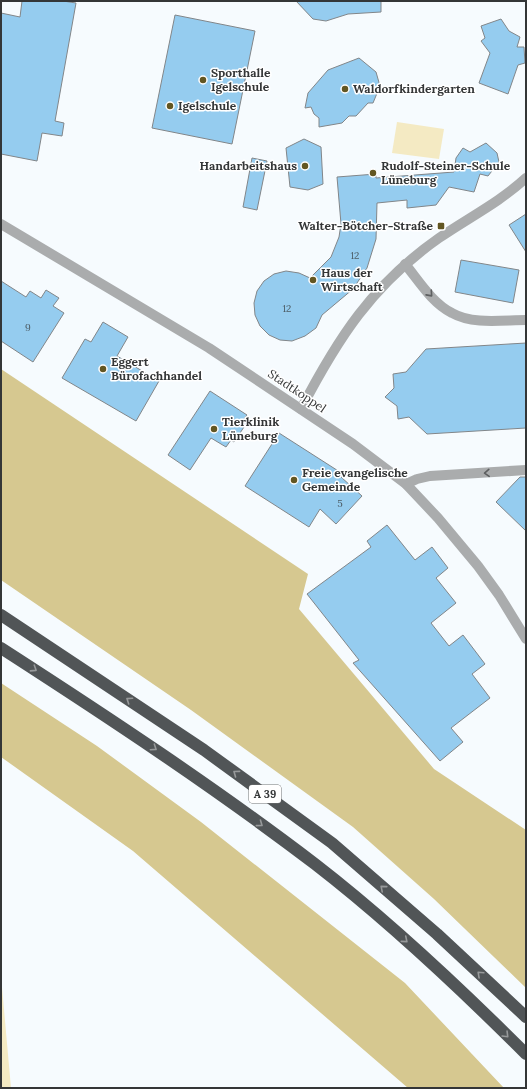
<svg xmlns="http://www.w3.org/2000/svg" width="527" height="1089" viewBox="0 0 527 1089" font-family="Lora,serif">
  <style>
    .green { fill: #f4eac3 }
    .forest { fill: #d6c890 }
    .building { fill: #95ccef; stroke: #828689 }
    .lines { fill: none; stroke-linecap: round; stroke-linejoin: round }
    .minor { stroke: #aaacad; stroke-width: 10 }
    .highway { stroke: #515557; stroke-width: 12 }
    .oneway { stroke: #5d5f60 }
    .oneway2 { stroke: #97999a }
    .poi-dot { fill: #625622; stroke: #fff; stroke-width: 1.5 }
    .labels { text-anchor: middle; stroke-width: 3; stroke-linejoin: round; paint-order: stroke }
    .number-label { font-size: 10px; fill: #4c5c65 }
    .shield { fill: #fff; stroke: #717273; stroke-width: 1 }
    .shield-label { font-size: 11px; font-weight: bold; fill: #343637 }
    .poi-label { font-size: 12px; font-weight: bold; fill: #343637; stroke: #fff; text-anchor: start }
    .street-label { font-size: 12px; fill: #343637; stroke: #fff }
  </style>
  <rect width="100%" height="100%" fill="#f6fbfe"/>
  <g class="green">
    <path d="M 397,122 L 444,129 L 439,159 L 392,153 Z"/>
    <path d="M 1,976 L 11,1088 L 1,1088 Z"/>
  </g>
  <g class="forest">
    <path d="M 1,369 L 308,574 L 299,609 L 434,769 L 526,830 L 526,988 L 434,899 L 353,827 L 191,710 L 1,580 Z"/>
    <path d="M 1,683 L 97,746 L 201,822 L 405,983 L 504,1088 L 408,1088 L 133,851 L 1,757 Z"/>
  </g>
  <g class="building">
    <path d="M 22,1 L 63,1 L 76,3 L 55,121 L 64,123 L 62,136 L 42,133 L 37,161 L 1,154 L 1,13 L 20,17 Z"/>
    <path d="M 296,1 L 381,1 L 381,12 L 348,14 L 326,21 L 313,19 Z"/>
    <path d="M 175,15 L 255,31 L 232,144 L 152,128 Z"/>
    <path d="M 501,19 L 509,31 L 520,37 L 517,47 L 524,47 L 525,63 L 518,65 L 508,94 L 479,83 L 490,53 L 481,41 L 485,38 L 481,26 Z"/>
    <path d="M 359,58 L 376,72 L 380,86 L 373,103 L 368,103 L 356,116 L 349,116 L 342,123 L 319,127 L 319,118 L 314,114 L 311,107 L 305,108 L 308,93 L 328,70 Z"/>
    <path d="M 304,139 L 321,147 L 323,184 L 308,190 L 290,187 L 286,148 Z"/>
    <path d="M 486,143 L 497,153 L 499,162 L 488,176 L 480,174 L 474,192 L 449,187 L 436,205 L 407,208 L 407,200 L 377,203 L 376,239 L 367,268 L 353,289 L 322,315 L 316,328 L 305,336 L 292,341 L 280,340 L 269,335 L 260,326 L 255,315 L 254,303 L 257,291 L 264,281 L 274,274 L 286,271 L 299,273 L 310,278 L 331,257 L 339,237 L 341,224 L 337,177 L 376,174 L 376,178 L 454,172 L 456,158 L 463,148 L 470,152 Z"/>
    <path d="M 252,158 L 267,161 L 257,210 L 243,207 Z"/>
    <path d="M 526,214 L 526,252 L 509,225 Z"/>
    <path d="M 461,260 L 519,270 L 513,303 L 455,292 Z"/>
    <path d="M 1,281 L 26,297 L 30,291 L 41,298 L 46,290 L 59,298 L 53,306 L 64,313 L 33,362 L 1,341 Z"/>
    <path d="M 103,322 L 128,337 L 117,356 L 159,381 L 136,421 L 62,378 L 85,339 L 91,342 Z"/>
    <path d="M 526,343 L 526,428 L 427,434 L 409,417 L 398,419 L 397,406 L 385,397 L 394,388 L 393,374 L 406,372 L 426,349 Z"/>
    <path d="M 210,391 L 247,415 L 244,419 L 248,421 L 234,442 L 231,440 L 226,447 L 211,438 L 190,470 L 168,455 Z"/>
    <path d="M 279,433 L 343,474 L 341,477 L 362,496 L 336,524 L 320,509 L 309,527 L 245,486 Z"/>
    <path d="M 520,477 L 526,477 L 526,531 L 496,502 Z"/>
    <path d="M 387,525 L 415,560 L 432,547 L 448,568 L 436,578 L 456,603 L 431,623 L 449,646 L 463,635 L 485,664 L 472,674 L 490,698 L 451,728 L 463,742 L 440,761 L 353,663 L 359,660 L 307,594 L 371,547 L 367,541 Z"/>
  </g>
  <g class="lines">
    <g class="minor">
      <path d="M 1,224 L 209,348 L 353,444 L 406,484 L 438,518 L 478,566 L 499,595 L 526,639"/>
      <path d="M 405,264 C 419,281 432,303 452,313 C 473,325 503,320 526,320"/>
      <path d="M 301,409 C 338,338 372,285 439,238 C 468,218 500,202 526,178"/>
      <path d="M 406,484 L 417,479 L 430,476 L 526,470"/>
    </g>
    <g class="highway">
      <path d="M 1,615 L 204,750 L 332,843 L 437,934 L 526,1017"/>
      <path d="M 1,648 C 108,717 214,787 315,864 C 390,922 459,987 526,1054"/>
    </g>
  </g>
  <defs><path id="oneway-chevron" d="M-2-3.5L2.5 0L-2 3.5" fill="none" stroke-width="1.6" stroke-linecap="round" stroke-linejoin="round"/></defs>
  <g class="oneway">
    <use href="#oneway-chevron" transform="translate(430 294) rotate(48)"/>
    <use href="#oneway-chevron" transform="translate(487 473) rotate(177)"/>
  </g>
  <g class="oneway2">
    <use href="#oneway-chevron" transform="translate(34 669) rotate(33)"/>
    <use href="#oneway-chevron" transform="translate(129 700) rotate(-146)"/>
    <use href="#oneway-chevron" transform="translate(154 748) rotate(34)"/>
    <use href="#oneway-chevron" transform="translate(236 773) rotate(-144)"/>
    <use href="#oneway-chevron" transform="translate(260 824) rotate(36)"/>
    <use href="#oneway-chevron" transform="translate(383 888) rotate(-139)"/>
    <use href="#oneway-chevron" transform="translate(405 940) rotate(40)"/>
    <use href="#oneway-chevron" transform="translate(480 974) rotate(-137)"/>
    <use href="#oneway-chevron" transform="translate(506 1035) rotate(45)"/>
  </g>
  <g class="poi-dot">
    <circle cx="203" cy="80" r="4"/>
    <circle cx="345" cy="89" r="4"/>
    <circle cx="170" cy="106" r="4"/>
    <circle cx="305" cy="166" r="4"/>
    <circle cx="373" cy="173" r="4"/>
    <rect x="437" y="222" width="8" height="8" rx="2"/>
    <circle cx="313" cy="280" r="4"/>
    <circle cx="103" cy="369" r="4"/>
    <circle cx="214" cy="429" r="4"/>
    <circle cx="294" cy="480" r="4"/>
  </g>
  <g class="labels">
    <g class="number-label">
      <text x="355" y="259">12</text>
      <text x="287" y="312">12</text>
      <text x="28" y="331">9</text>
      <text x="340" y="507">5</text>
    </g>
    <rect class="shield" x="249" y="785" width="32" height="18" rx="3"/>
    <g class="shield-label">
      <text x="265" y="798">A 39</text>
    </g>
    <g class="poi-label">
      <text x="211" y="77">Sporthalle<tspan x="211" dy="14">Igelschule</tspan></text>
      <text x="353" y="93">Waldorfkindergarten</text>
      <text x="178" y="110">Igelschule</text>
      <text x="297" y="170" text-anchor="end">Handarbeitshaus</text>
      <text x="381" y="170">Rudolf-Steiner-Schule<tspan x="381" dy="14">Lüneburg</tspan></text>
      <text x="433" y="230" text-anchor="end">Walter-Bötcher-Straße</text>
      <text x="321" y="277">Haus der<tspan x="321" dy="14">Wirtschaft</tspan></text>
      <text x="111" y="366">Eggert<tspan x="111" dy="14">Bürofachhandel</tspan></text>
      <text x="222" y="426">Tierklinik<tspan x="222" dy="14">Lüneburg</tspan></text>
      <text x="302" y="477">Freie evangelische<tspan x="302" dy="14">Gemeinde</tspan></text>
    </g>
    <g class="street-label">
      <text transform="translate(297 391) rotate(34)" y="4">Stadtkoppel</text>
    </g>
  </g>
  <rect width="527" height="1089" fill="none" stroke="#343637" stroke-width="4"/>
</svg>
